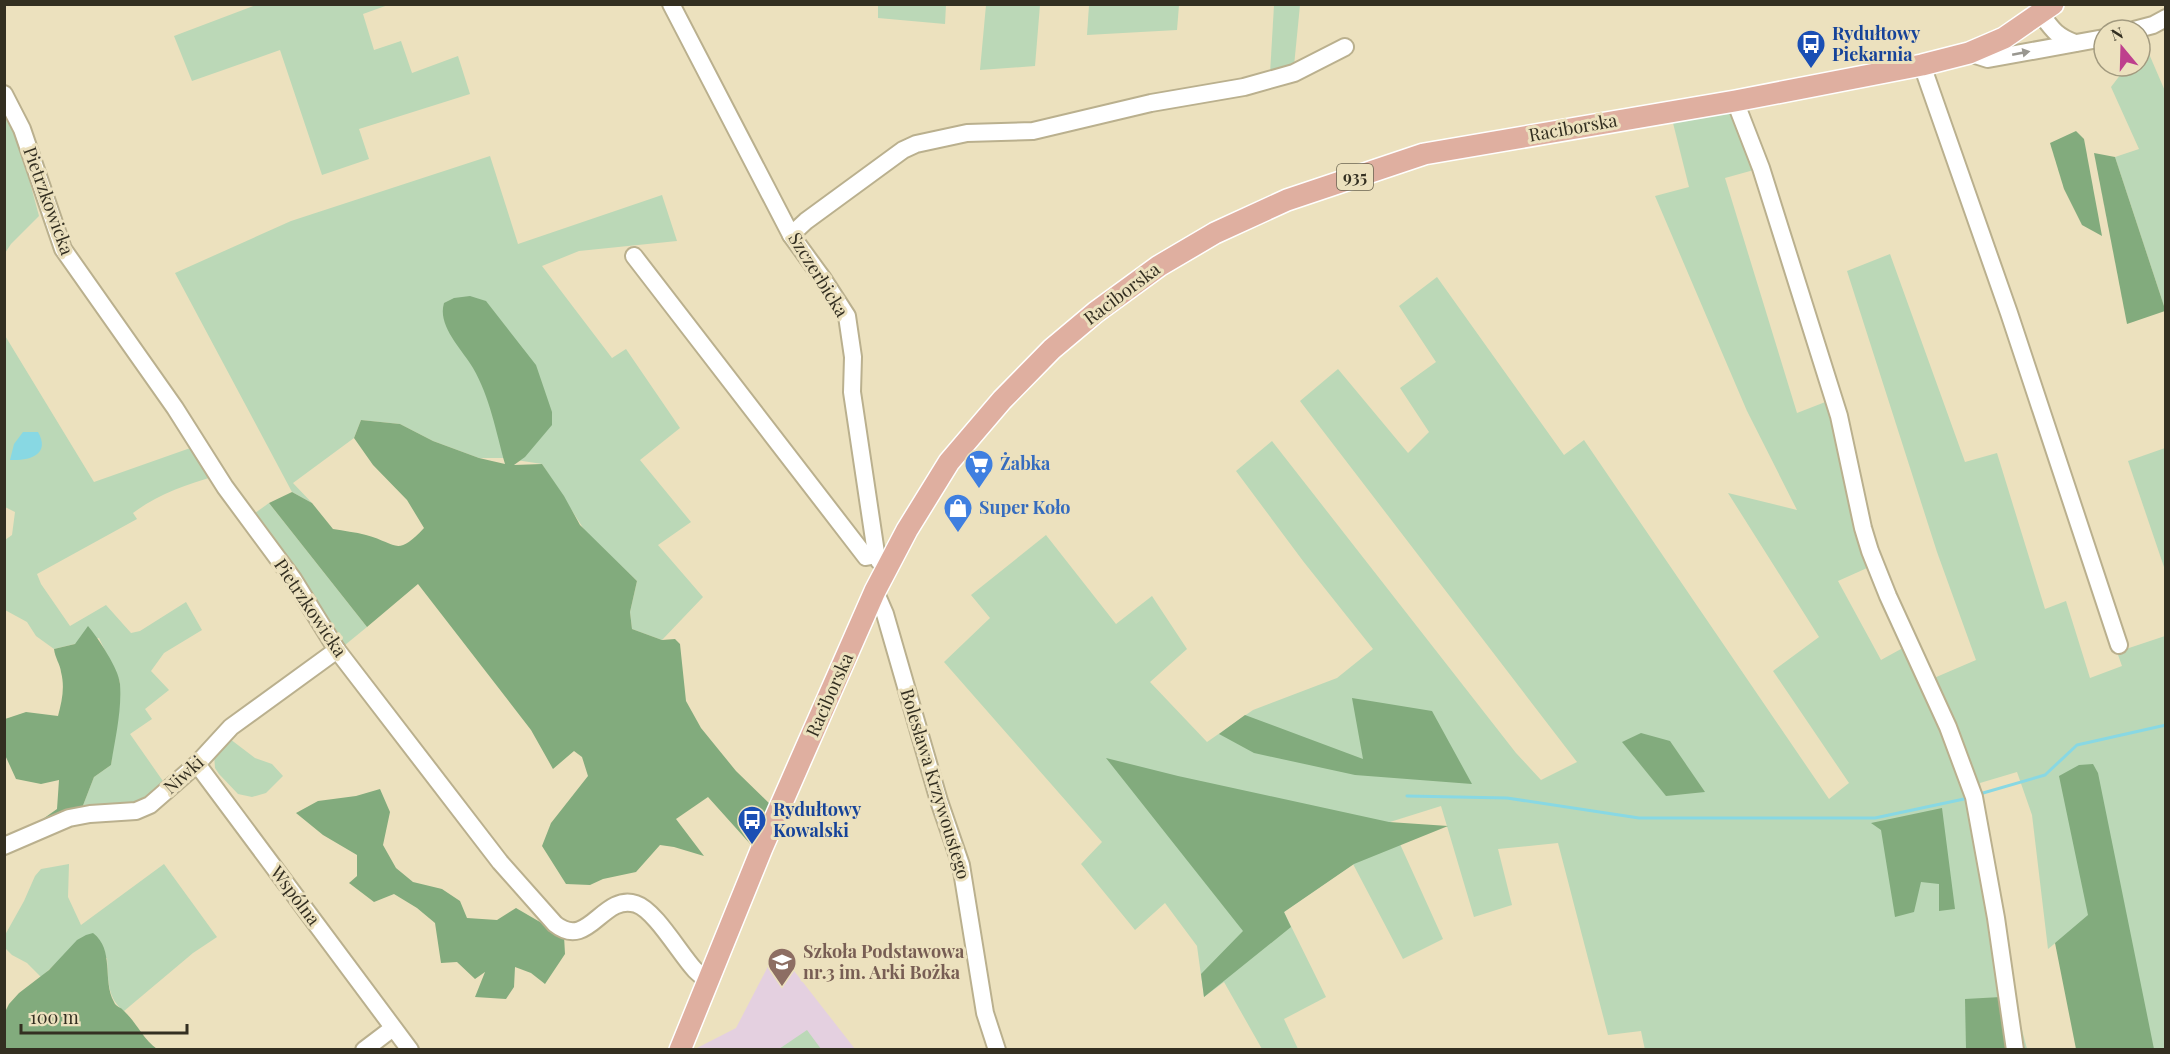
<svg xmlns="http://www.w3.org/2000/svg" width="2170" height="1054" viewBox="0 0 2170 1054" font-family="'Playfair Display',serif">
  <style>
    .education { fill: #e4d0e0 }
    .green { fill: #bbd8b7 }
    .forest { fill: #82ab7d }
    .water { fill: #88d8e3 }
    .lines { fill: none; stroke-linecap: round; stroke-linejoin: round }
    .stream { stroke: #88d8e3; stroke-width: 3 }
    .minor-casing { stroke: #bab08e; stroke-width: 20 }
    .major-casing { stroke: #fff; stroke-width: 24 }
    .minor { stroke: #fff; stroke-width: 16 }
    .major { stroke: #dfafa0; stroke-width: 21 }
    .oneway { fill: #999790 }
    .labels { text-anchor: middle; stroke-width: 6; stroke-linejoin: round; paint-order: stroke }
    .shield { fill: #ece1be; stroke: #6a6450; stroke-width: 1.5 }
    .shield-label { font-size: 16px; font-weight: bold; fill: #332f21 }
    .transit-label { font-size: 18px; font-weight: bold; fill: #164399; stroke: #ece1be; text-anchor: start }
    .street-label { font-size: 18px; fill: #332f21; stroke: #ece1be }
    .shop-label { font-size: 18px; font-weight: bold; fill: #366cbe; stroke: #ece1be; text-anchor: start }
    .education-label { font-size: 18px; font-weight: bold; fill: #785e54; stroke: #ece1be; text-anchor: start }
  </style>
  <rect width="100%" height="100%" fill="#ece1be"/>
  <path class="education" d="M 777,949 L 855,1049 L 693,1050 L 736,1028 Z"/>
  <g class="green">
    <path d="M 256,5 L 388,5 L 363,14 L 374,50 L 401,41 L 412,73 L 458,56 L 470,94 L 359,129 L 369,159 L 322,175 L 280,50 L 192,81 L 174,36 Z"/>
    <path d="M 878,5 L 946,5 L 945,24 L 878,18 Z"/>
    <path d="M 986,5 L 1040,5 L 1035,66 L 980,70 Z"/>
    <path d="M 1089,5 L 1179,5 L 1177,30 L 1087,35 Z"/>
    <path d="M 1274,5 L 1300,5 L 1294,66 L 1270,74 Z"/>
    <path d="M 2140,33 L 2165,91 L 2165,309 L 2115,157 L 2139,149 L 2111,87 L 2124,70 L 2123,66 L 2140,66 Z"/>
    <path d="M 1735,101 L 1761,168 L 1725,178 L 1797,413 L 1833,399 L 1876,564 L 1838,581 L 1881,660 L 1910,644 L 1927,681 L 1976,660 L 1937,552 L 1847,271 L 1890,254 L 1965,462 L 1997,453 L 2045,609 L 2066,601 L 2090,678 L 2122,666 L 2117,652 L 2165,636 L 2165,1049 L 2117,1049 L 2089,916 L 2048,949 L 2032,815 L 2017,772 L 1980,783 L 2014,999 L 2027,1049 L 1645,1050 L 1641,1031 L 1608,1035 L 1558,843 L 1498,849 L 1512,905 L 1474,917 L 1441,806 L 1390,822 L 1443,939 L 1403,959 L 1353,864 L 1284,912 L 1326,997 L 1284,1019 L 1298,1049 L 1262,1049 L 1224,982 L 1204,997 L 1197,946 L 1165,903 L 1135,930 L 1081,864 L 1102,842 L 944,662 L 990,618 L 971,595 L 1046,535 L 1116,624 L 1152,596 L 1187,649 L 1150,682 L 1207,742 L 1253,710 L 1337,678 L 1373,649 L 1303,561 L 1236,471 L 1272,441 L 1516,753 L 1541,780 L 1577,762 L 1300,401 L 1338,369 L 1408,453 L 1429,432 L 1400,388 L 1436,362 L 1399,306 L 1437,277 L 1564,455 L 1584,440 L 1829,799 L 1849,783 L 1773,671 L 1819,637 L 1728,493 L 1797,510 L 1747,411 L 1655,196 L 1689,187 L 1670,111 Z"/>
    <path d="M 4,106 L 20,145 L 39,216 L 11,244 L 5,253 Z"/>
    <path d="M 490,156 L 518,244 L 662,195 L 677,241 L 579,251 L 542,266 L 612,358 L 626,349 L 680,428 L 640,460 L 691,522 L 658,545 L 703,597 L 662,640 L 632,629 L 630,612 L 637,581 L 585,531 L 542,464 L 503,458 L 479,458 L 433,441 L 400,424 L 361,420 L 354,438 L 293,483 L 312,503 L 292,492 L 175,273 L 291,221 Z"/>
    <path d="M 4,334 L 94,482 L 196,446 L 215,476 C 186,485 158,494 133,513 L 137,519 L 37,574 L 41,584 L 70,626 L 106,605 L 131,633 L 140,631 L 186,602 L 202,630 L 164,653 L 151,671 L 169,690 L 145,709 L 152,719 L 130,734 L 165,784 L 140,804 L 114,804 L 82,808 L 94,777 L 111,765 L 120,682 L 99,638 L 54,649 L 36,636 L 27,622 L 5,610 L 5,540 L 12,535 L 15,512 L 5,507 Z"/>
    <path d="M 2165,448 L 2166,448 L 2165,570 L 2128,461 Z"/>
    <path d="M 269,503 L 367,627 L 345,645 L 329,630 L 251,516 Z"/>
    <path d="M 230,739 L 255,758 L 272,764 L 283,776 L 266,793 L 252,797 L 238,794 L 219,774 L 215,768 L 214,754 Z"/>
    <path d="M 69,864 L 68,897 L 81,925 L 164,864 L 217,937 L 193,953 L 124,1011 C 107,999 108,978 107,958 L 66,954 L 41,977 L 27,963 L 12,955 L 6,949 L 5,935 L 24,901 L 35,876 L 41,869 Z"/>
    <path d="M 807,1030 L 821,1049 L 779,1049 Z"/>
  </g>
  <g class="forest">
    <path d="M 2076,131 L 2084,139 L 2102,236 L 2082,225 L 2064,189 L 2050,143 Z"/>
    <path d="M 2094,153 L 2115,157 L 2165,309 L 2165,311 L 2127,324 Z"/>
    <path d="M 470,296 L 486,301 L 536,365 L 552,412 L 552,425 L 525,457 L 514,465 L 542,464 L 564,496 L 580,525 L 637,581 L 630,612 L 632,629 L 662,640 L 675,639 L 680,644 L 686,701 L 701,728 L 736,771 L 774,808 L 752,846 L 708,797 L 676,819 L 704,856 L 674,847 L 660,845 L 636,872 L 603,879 L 590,885 L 566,884 L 542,846 L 551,823 L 588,776 L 582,757 L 574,751 L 553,769 L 531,730 L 418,584 L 367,627 L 269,503 L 292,492 L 312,503 L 333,529 C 344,531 355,532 366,535 C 397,543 396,558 424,528 L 407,500 L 373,465 L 354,438 L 361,420 L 400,424 L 433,441 L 479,458 L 505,464 C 496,432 490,397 473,368 C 462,349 437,326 444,303 L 454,298 Z"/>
    <path d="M 88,626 C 98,638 119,669 120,684 C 122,711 115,739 111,765 L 94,777 L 82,808 L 40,821 L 57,809 L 59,780 L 41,784 L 16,779 L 5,755 L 5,719 L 26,712 L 58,716 C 62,701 65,687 61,672 C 60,664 55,658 54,649 L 75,644 Z"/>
    <path d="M 1352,698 L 1432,711 L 1472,784 L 1355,775 L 1254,753 L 1219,734 L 1245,715 L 1363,759 Z"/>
    <path d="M 1641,733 L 1670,741 L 1705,792 L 1666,796 L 1622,742 Z"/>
    <path d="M 1106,758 L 1178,776 L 1389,822 L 1448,826 L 1354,864 L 1284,912 L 1291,927 L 1204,997 L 1201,974 L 1243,931 Z"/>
    <path d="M 2093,764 L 2098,773 L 2154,1049 L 2076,1049 L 2055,943 L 2088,915 L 2059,776 L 2079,765 Z"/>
    <path d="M 380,789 L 390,812 L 383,845 L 396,868 L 413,882 L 442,889 L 460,901 L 467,918 L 497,920 L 516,908 L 564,936 L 565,954 L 545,984 L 531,973 L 515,967 L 514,987 L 506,999 L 475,997 L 485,972 L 475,979 L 457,962 L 441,963 L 435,923 L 417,908 L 394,894 L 374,902 L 349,883 L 357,876 L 357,855 L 323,835 L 296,813 L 318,801 L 356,796 Z"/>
    <path d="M 1942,808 L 1955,909 L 1939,911 L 1939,884 L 1921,882 L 1914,912 L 1895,917 L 1881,830 L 1871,823 Z"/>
    <path d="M 93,933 C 115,950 102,980 114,1002 C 116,1007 121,1007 124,1011 C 137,1023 143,1039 157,1049 L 5,1049 L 5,1012 L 9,1004 L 19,993 L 49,970 L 77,940 L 86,935 Z"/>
    <path d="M 2001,997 L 2009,1049 L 1966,1049 L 1965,999 Z"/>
  </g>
  <path class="water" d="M 23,432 L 38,432 C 51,455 29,461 10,460 L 14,444 Z"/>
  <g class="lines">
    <g class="stream">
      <path d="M 1983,793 L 2045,775 L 2077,745 L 2166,725"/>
      <path d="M 1407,796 L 1507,798 L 1639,818 L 1875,818 L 1964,799"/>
    </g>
    <g class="minor-casing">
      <g id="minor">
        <path d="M 671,4 L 791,235 L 823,279 L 847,316 L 853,357 L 852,392 L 876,553 L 879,561 L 887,566"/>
        <path d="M 2041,14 C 2052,29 2056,36 2075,43"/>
        <path d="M 2134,30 L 2153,25 L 2166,18"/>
        <path d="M 1969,53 L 1988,59 L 2104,38"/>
        <path d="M 1922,65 L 2009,313 L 2119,645"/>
        <path d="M 4,94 L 22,129 L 63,249 L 175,408 L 225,487 L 293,579 L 337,650 L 500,862 L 555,924 C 589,951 602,893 636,904 C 655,910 680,954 695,970 C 699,974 704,978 709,982"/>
        <path d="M 1735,101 L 1761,168 L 1839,416 L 1863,528 L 1870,551 L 1888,596 L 1948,727 L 1974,797 L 1996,918 L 2015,1050"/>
        <path d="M 791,235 L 806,221 L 903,150 L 916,144 L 967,133 L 1033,131 L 1151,103 L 1244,87 L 1294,73 L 1345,47"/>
        <path d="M 634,256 L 866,557 L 877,555"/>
        <path d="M 875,591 L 885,614 L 939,801 L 961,865 L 985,1013 L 997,1050"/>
        <path d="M 197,764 L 410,1050"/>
        <path d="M 4,846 L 69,818 L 90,814 L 136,811 L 150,805 L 197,764 L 231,727 L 337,650"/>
        <path d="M 364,1050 L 393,1028"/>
      </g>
    </g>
    <g class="major-casing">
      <path id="major" d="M 680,1050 L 762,848 L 875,591 L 907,530 L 949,462 L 1002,400 L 1052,349 L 1096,312 L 1159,266 L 1215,233 L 1287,200 L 1424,154 L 1735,101 L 1922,65 L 1969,53 L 2004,38 L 2053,4"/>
    </g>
    <use href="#minor" class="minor"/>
    <use href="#major" class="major"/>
  </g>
  <defs><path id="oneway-solid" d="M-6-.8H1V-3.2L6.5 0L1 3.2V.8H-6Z" transform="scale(1.5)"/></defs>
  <use class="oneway" href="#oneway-solid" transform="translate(2021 53) rotate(-11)"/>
  <defs>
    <g id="bus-pin" transform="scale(1.5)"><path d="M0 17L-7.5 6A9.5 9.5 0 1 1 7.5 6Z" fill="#1a4fb4" stroke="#ece1be"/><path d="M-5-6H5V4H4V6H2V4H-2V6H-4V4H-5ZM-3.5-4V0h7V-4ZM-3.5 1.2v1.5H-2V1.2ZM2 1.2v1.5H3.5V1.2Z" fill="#fff"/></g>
    <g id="supermarket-pin" transform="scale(1.5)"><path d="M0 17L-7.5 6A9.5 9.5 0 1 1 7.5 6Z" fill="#3f7fe0" stroke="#ece1be"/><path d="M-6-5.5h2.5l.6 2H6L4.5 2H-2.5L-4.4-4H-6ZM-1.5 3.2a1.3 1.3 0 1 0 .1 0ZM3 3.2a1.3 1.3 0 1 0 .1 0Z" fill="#fff"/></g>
    <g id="shop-pin" transform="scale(1.5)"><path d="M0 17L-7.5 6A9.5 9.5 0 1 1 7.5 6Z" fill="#3f7fe0" stroke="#ece1be"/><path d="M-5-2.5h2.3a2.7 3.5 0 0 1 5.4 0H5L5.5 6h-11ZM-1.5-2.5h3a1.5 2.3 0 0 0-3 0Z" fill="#fff"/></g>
    <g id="school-pin" transform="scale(1.5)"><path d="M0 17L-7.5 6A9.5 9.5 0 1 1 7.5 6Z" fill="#8d6e63" stroke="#ece1be"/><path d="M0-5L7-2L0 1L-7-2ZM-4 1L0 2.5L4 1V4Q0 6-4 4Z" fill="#fff"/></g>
  </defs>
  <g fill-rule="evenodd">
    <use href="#bus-pin" x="1811" y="44"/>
    <use href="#supermarket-pin" x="979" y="464"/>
    <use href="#shop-pin" x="958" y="508"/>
    <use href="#bus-pin" x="752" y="820"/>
    <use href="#school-pin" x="782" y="962"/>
  </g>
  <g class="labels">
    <rect class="shield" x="1337" y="164" width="36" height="26" rx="4.5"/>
    <g class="shield-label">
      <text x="1355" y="183">935</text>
    </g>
    <g class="transit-label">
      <text x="1832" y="40">Rydułtowy<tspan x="1832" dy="21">Piekarnia</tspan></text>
      <text x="773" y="816">Rydułtowy<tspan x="773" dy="21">Kowalski</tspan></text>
    </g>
    <g class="street-label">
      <text transform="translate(1573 128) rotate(-10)" y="6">Raciborska</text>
      <text transform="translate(48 201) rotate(70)" y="6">Pietrzkowicka</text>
      <text transform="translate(818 275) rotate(58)" y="6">Szczerbicka</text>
      <text transform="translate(1122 294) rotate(-37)" y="6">Raciborska</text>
      <text transform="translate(310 608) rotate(56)" y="6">Pietrzkowicka</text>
      <text transform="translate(830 695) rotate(-66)" y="6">Raciborska</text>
      <text transform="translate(184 775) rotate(-42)" y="6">Niwki</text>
      <text transform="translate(935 784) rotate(73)" y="6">Bolesława Krzywoustego</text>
      <text transform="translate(295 896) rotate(53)" y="6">Wspólna</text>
    </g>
    <g class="shop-label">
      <text x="1000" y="470">Żabka</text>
      <text x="979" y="514">Super Koło</text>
    </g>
    <g class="education-label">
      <text x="803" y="958">Szkoła Podstawowa<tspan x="803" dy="21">nr.3 im. Arki Bożka</tspan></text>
    </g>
  </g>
  <rect width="2170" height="1054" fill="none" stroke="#332f21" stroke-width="12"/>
  <g transform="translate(2122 48) rotate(341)"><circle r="28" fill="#ece1be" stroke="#a29a7f" stroke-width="1.5"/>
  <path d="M0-4.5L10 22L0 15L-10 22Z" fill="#be408d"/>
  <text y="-9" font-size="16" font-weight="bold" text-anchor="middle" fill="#332f21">N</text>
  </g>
  <path d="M21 1024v9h166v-9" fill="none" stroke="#332f21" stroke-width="3"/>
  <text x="30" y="1024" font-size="18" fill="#332f21" stroke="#ece1be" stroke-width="4.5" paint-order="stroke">100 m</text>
</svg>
